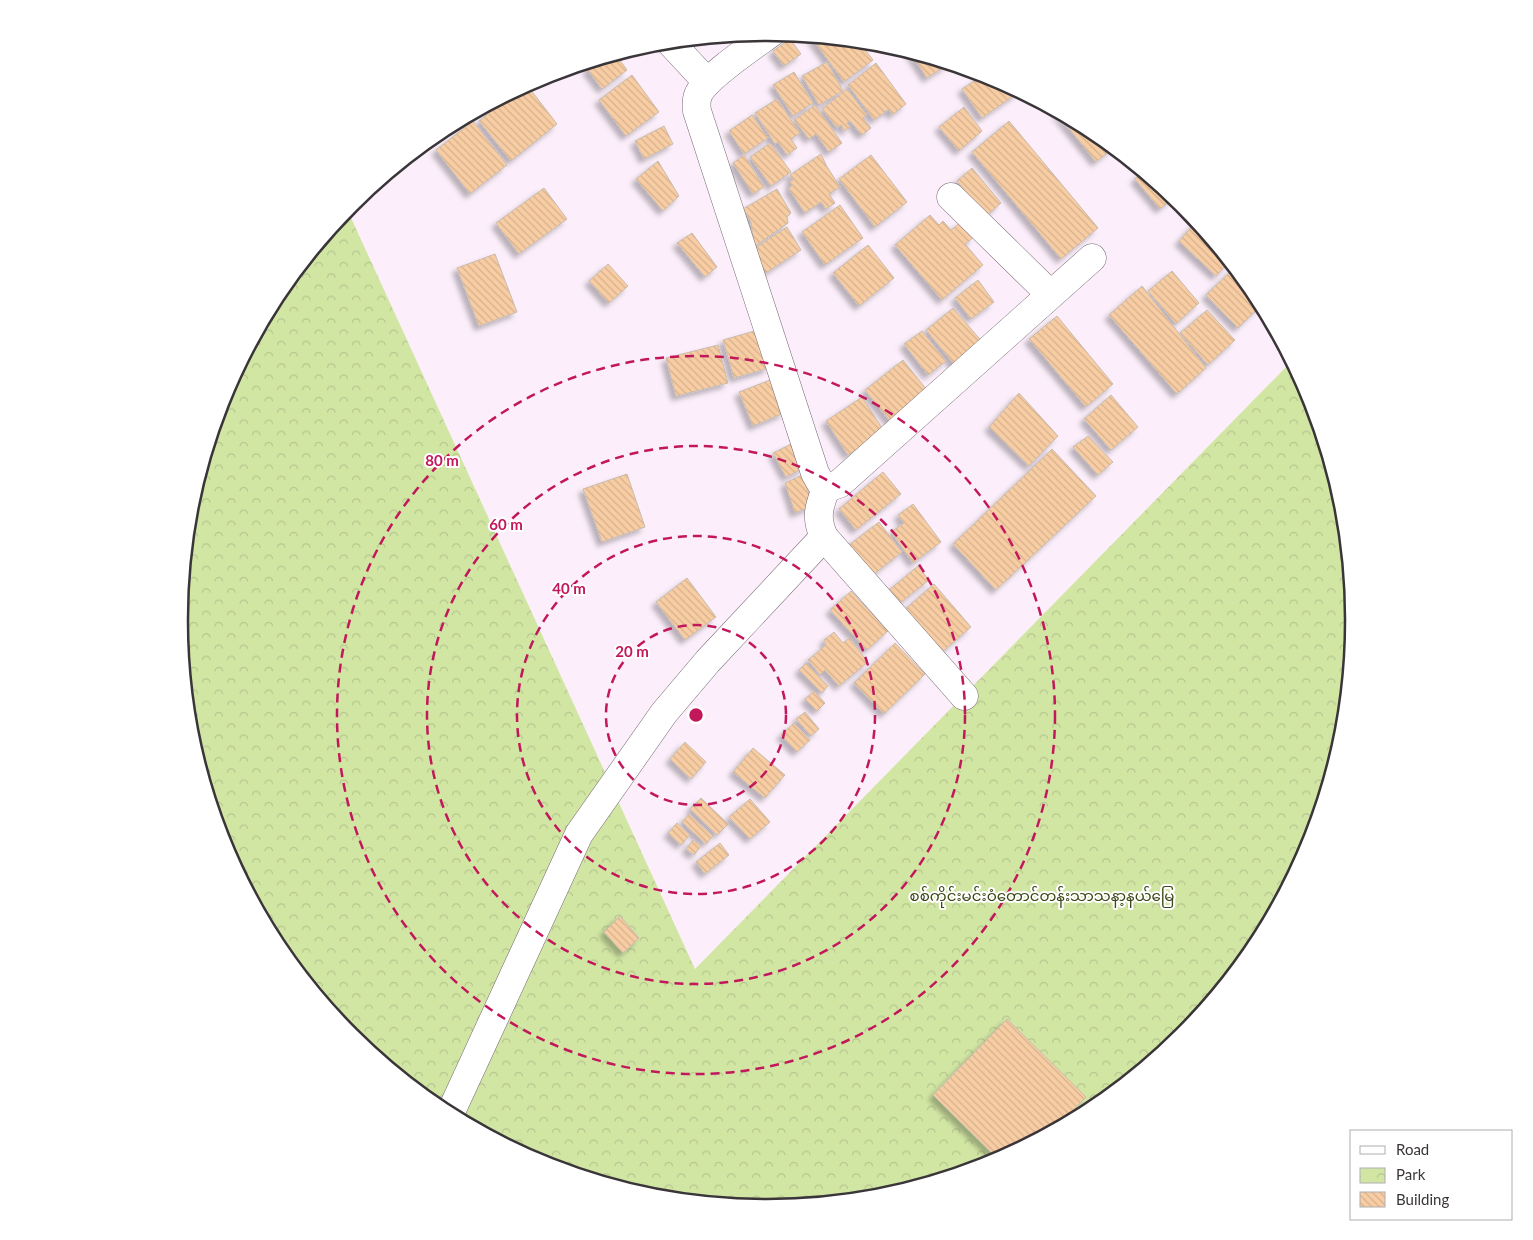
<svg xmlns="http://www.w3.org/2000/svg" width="1533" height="1240" viewBox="0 0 1533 1240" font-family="Lato,'Noto Sans Myanmar',sans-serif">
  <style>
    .park { fill: url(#park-crowns) }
    .building { fill: url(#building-back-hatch); stroke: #c7bbb0; filter: url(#shadow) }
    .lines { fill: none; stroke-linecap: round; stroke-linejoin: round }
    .minor-casing { stroke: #756a74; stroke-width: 29 }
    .minor { stroke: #fff; stroke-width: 28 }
    .ring { fill: none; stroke: #c2185b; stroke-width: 2.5; stroke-dasharray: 9 6 }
    .labels { text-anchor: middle; stroke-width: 4; stroke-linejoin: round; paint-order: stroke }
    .park-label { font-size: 15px; fill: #3b4716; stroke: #fff }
    .rim { fill: none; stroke: #3a3539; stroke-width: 2.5 }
    .centre { fill: #c2185b; stroke: #fff; stroke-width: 2.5 }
    .ring-label { font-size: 15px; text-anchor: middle; font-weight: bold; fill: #c2185b; stroke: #fff; stroke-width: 4; stroke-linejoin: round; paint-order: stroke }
  </style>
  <defs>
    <pattern id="park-crowns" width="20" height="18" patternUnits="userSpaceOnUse" patternTransform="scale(1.25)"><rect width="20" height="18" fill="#d2e6a4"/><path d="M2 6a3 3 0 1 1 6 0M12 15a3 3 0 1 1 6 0" fill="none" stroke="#b5c68e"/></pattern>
    <pattern id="building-back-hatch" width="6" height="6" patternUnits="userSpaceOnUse" patternTransform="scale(1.25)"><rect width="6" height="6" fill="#f8cda3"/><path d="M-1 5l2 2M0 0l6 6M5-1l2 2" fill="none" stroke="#d5b18d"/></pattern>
    <filter id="shadow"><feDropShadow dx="-4.5" dy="4.5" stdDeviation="2.5" flood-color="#0004"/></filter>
  </defs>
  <rect width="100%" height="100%" fill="#fceffb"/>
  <path class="park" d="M 347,209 L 695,969 L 1291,362 L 1309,395 L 1343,506 L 1354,620 L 1343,735 L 1309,845 L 1255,947 L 1182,1036 L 1093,1109 L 991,1163 L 881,1196 L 766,1207 L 652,1196 L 541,1163 L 440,1108 L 351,1035 L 278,946 L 224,845 L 190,734 L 179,620 L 190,505 L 224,395 L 278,293 Z"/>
  <g class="building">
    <path d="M 811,37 L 859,42 L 873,60 L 844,82 Z"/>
    <path d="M 790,39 L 801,54 L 784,66 L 773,51 Z"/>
    <path d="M 910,52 L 949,64 L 927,78 Z"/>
    <path d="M 616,55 L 627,70 L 602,89 L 587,69 L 598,60 Z"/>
    <path d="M 827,62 L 843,91 L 819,105 L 802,76 Z"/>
    <path d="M 876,63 L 906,104 L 892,115 L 889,109 L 874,120 L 848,85 Z"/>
    <path d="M 794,72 L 813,103 L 793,116 L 773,85 Z"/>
    <path d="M 632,75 L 659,112 L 626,136 L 599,100 Z"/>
    <path d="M 983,75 L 992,77 L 1019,92 L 982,118 L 962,89 Z"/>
    <path d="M 527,85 L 557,124 L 511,161 L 479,121 L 516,91 Z"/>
    <path d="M 847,89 L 867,115 L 863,118 L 871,128 L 862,135 L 850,121 L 847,123 L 850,127 L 845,131 L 841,125 L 837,128 L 822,109 Z"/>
    <path d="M 777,99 L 800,133 L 791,139 L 797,148 L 787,155 L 778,142 L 775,144 L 755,113 Z"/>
    <path d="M 815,105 L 842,143 L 829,152 L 816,134 L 809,139 L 794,120 Z"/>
    <path d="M 964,107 L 982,131 L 959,151 L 939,127 Z"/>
    <path d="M 1056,112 L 1093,132 L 1113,148 L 1096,162 Z"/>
    <path d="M 752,115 L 768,138 L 744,154 L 729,131 Z"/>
    <path d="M 473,121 L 507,165 L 470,194 L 436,150 Z"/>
    <path d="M 1009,121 L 1098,228 L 1061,259 L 972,152 Z"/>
    <path d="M 664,126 L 673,144 L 644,159 L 635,141 Z"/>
    <path d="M 770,143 L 791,172 L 771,186 L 750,157 Z"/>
    <path d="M 821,154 L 826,165 L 840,187 L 829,194 L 835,203 L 826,209 L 821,202 L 805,213 L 789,189 L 792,185 L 789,182 L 793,180 L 790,175 Z"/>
    <path d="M 744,155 L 764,187 L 753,194 L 733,163 Z"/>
    <path d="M 871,155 L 907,202 L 875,227 L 839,179 Z"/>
    <path d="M 658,161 L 679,196 L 663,211 L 636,179 Z"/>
    <path d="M 972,168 L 1001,203 L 986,216 L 957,181 Z"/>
    <path d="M 1142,172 L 1173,198 L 1160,209 L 1135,179 Z"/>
    <path d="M 544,188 L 567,219 L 519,254 L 496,223 Z"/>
    <path d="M 777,189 L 791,213 L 787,217 L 788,223 L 754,247 L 751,222 L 743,209 Z"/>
    <path d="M 840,205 L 863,238 L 825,265 L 802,232 Z"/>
    <path d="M 930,215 L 939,225 L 943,221 L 951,230 L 961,222 L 974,237 L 965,244 L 983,265 L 942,300 L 895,245 Z"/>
    <path d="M 1196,222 L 1229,262 L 1216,276 L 1179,241 Z"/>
    <path d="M 787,227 L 801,250 L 766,273 L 752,250 Z"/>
    <path d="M 692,233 L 717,267 L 705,277 L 677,243 Z"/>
    <path d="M 868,245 L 894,278 L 859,306 L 833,273 Z"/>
    <path d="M 495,254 L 517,312 L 479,326 L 457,268 Z"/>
    <path d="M 608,264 L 628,286 L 609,303 L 589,281 Z"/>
    <path d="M 1234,268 L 1255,294 L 1261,305 L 1238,328 L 1206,295 Z"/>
    <path d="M 1172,271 L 1199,303 L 1176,324 L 1148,291 Z"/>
    <path d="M 978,280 L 994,302 L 971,319 L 955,298 Z"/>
    <path d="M 1142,286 L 1206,368 L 1177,394 L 1109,315 Z"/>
    <path d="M 953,308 L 985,345 L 958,369 L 926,330 Z"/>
    <path d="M 1207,310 L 1235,340 L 1208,365 L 1180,333 Z"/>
    <path d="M 1057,316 L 1113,384 L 1086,407 L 1029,339 Z"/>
    <path d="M 758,330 L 769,368 L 734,378 L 723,340 Z"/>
    <path d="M 922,331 L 946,361 L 928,375 L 904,344 Z"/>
    <path d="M 718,345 L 728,383 L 676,396 L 666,358 Z"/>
    <path d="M 903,360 L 931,395 L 893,425 L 865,390 Z"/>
    <path d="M 770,380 L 784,413 L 753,426 L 739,392 Z"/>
    <path d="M 1019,393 L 1058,436 L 1029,466 L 989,427 Z"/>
    <path d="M 1111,395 L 1138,427 L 1111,450 L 1084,419 Z"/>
    <path d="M 862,397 L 884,431 L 848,455 L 826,421 Z"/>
    <path d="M 1088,436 L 1113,462 L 1098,475 L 1073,447 Z"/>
    <path d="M 791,444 L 804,468 L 786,477 L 773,453 Z"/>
    <path d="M 1052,449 L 1096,496 L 996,590 L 953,544 Z"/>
    <path d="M 883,472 L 901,494 L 856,530 L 839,509 Z"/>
    <path d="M 627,474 L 645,527 L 602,542 L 583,489 Z"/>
    <path d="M 802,475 L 814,505 L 795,513 L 785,483 Z"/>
    <path d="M 913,504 L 941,542 L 913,563 L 891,532 L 904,523 L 898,515 Z"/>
    <path d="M 879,522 L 902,552 L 869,578 L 845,548 Z"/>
    <path d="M 918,566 L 929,580 L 900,603 L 889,590 Z"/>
    <path d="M 687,578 L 716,617 L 685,640 L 656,602 Z"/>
    <path d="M 934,584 L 971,627 L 940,654 L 903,611 Z"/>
    <path d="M 851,591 L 888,631 L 867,650 L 830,610 Z"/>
    <path d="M 834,632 L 843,643 L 849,638 L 868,662 L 839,686 L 825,670 L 820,675 L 808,660 L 826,645 L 824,640 Z"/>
    <path d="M 895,643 L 925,674 L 884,714 L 854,683 Z"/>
    <path d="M 806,663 L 828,686 L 822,693 L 799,670 Z"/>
    <path d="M 814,691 L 825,703 L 817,711 L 805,699 Z"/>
    <path d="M 805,712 L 819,729 L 811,736 L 796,719 Z"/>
    <path d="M 794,723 L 810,740 L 797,752 L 781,735 Z"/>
    <path d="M 685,742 L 706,762 L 691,779 L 670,759 Z"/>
    <path d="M 753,748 L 785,775 L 765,798 L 733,772 Z"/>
    <path d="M 701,798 L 728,824 L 717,835 L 690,809 Z"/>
    <path d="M 750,799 L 770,822 L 750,839 L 729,817 Z"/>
    <path d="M 689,814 L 713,836 L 706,844 L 682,822 Z"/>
    <path d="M 677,823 L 690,835 L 681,845 L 668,833 Z"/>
    <path d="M 693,840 L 701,846 L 694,855 L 686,849 Z"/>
    <path d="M 720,843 L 729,855 L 705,874 L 696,862 Z"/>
    <path d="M 620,916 L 639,938 L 623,953 L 604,932 Z"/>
    <path d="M 1007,1019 L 1086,1097 L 1055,1129 L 998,1159 L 933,1095 Z"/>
  </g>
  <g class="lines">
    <g class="minor-casing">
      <g id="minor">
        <path d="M 771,33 C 753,46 708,76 699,93 C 696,99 696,104 697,111 L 815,473 L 820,482 L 826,488"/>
        <path d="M 670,42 L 707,82"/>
        <path d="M 951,197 L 1050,294"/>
        <path d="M 826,488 L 839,484 L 1092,258"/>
        <path d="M 826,488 C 819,507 815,517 824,537 L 964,696"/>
        <path d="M 450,1114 L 579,834 L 664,713 L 708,661 L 824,537"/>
      </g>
    </g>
    <use href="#minor" class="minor"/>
  </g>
  <g class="ring">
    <circle cx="696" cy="715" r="90"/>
    <circle cx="696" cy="715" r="179"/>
    <circle cx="696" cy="715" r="269"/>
    <circle cx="696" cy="715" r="359"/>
  </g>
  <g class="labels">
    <g class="park-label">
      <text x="1042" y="901">စစ်ကိုင်းမင်းဝံတောင်တန်းသာသနာ့နယ်မြေ</text>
    </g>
  </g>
  <path d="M0 0H1533V1240H0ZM766 41H767A578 578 0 0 1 1345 619V621A578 578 0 0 1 767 1199H766A578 578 0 0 1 188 621V619A578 578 0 0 1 766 41Z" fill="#fff" fill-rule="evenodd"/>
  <path class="rim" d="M766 41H767A578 578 0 0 1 1345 619V621A578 578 0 0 1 767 1199H766A578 578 0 0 1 188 621V619A578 578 0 0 1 766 41Z"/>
  <circle cx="696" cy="715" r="8" class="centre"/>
  <g class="ring-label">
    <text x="442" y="466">80 m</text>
    <text x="506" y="530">60 m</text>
    <text x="569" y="594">40 m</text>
    <text x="632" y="657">20 m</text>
  </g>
  <rect x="1350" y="1130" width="162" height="90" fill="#ffffff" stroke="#b0aeb0"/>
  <rect x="1360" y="1146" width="25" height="8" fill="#ffffff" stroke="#b0aeb0"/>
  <text x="1396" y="1155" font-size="15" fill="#3a3539">Road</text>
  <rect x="1360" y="1168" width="25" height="15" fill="url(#park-crowns)" stroke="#b0aeb0"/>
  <text x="1396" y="1180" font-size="15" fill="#3a3539">Park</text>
  <rect x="1360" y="1192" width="25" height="15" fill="url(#building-back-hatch)" stroke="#b0aeb0"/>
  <text x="1396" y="1205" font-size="15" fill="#3a3539">Building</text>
</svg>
